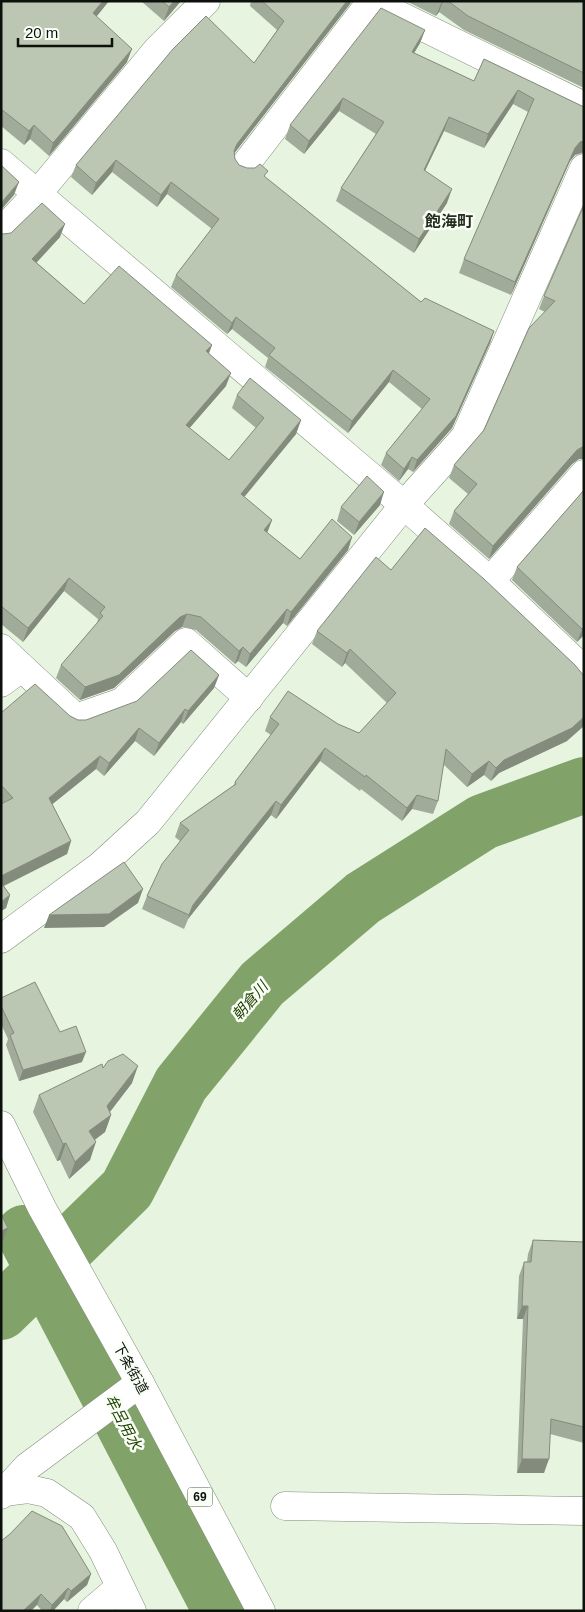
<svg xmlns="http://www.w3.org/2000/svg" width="585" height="1612" viewBox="0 0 585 1612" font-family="Helvetica,'Noto Sans JP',sans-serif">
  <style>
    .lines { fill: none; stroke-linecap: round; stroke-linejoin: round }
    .river { stroke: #81a36a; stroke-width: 56 }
    .street-casing { stroke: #838e7b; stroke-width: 29 }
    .primary-casing { stroke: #838e7b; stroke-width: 29 }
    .street { stroke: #fff; stroke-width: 28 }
    .primary { stroke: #fff; stroke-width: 28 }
    .wall { fill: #a1ab9a }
    .shaded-wall { fill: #838b7d }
    .building { fill: #bbc7b3; stroke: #838b7d }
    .labels { text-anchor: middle; stroke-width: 5; stroke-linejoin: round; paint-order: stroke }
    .shield { fill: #f9fff6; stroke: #545852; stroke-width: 1 }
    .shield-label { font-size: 12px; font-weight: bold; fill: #0d110b }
    .street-label { font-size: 14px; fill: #0d110b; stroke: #f9fff6 }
    .water-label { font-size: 15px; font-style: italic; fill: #234202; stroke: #f9fff6 }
    .quarter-label { font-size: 16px; font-weight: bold; fill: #242e1e; stroke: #f9fff6 }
  </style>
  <rect width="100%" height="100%" fill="#e7f4e0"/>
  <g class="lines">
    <g class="river">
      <path d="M 24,1233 L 221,1611"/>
      <path d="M 1,1312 L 127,1189 L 181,1084 L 262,984 L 363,898 L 483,822 L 584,785"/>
    </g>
    <g class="street-casing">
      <g id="street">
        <path d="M 370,1 L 584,106"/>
        <path d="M 1,163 L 404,505 L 490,581 L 584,670"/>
        <path d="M 245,165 L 371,2"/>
        <path d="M 1,232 L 38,193 L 157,50 L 206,1"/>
        <path d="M 490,581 L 584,474"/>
        <path d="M 1,648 L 76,718 L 122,702 L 186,642 L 249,698"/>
        <path d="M 1,683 L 21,668"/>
        <path d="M 1,939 L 100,866 L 148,822 L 404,505 L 465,437 L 584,168"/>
        <path d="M 4,1492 L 28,1489 L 47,1493 L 82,1517 L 103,1551 L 132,1611"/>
        <path d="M 1,1495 L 27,1467 L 140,1383"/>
        <path d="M 285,1506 L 584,1511"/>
        <path d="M 92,1611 L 120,1587"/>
      </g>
    </g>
    <g class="primary-casing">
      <path id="primary" d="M 1,1125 L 42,1208 L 140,1383 L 261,1611"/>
    </g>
    <use href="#street" class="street"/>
    <use href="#primary" class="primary"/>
  </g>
  <g class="wall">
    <path d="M 1,1 L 109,1 L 96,17 L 127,62 L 49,156 L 30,139 L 24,145 L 1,126 Z"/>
    <path d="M 141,1 L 181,1 L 164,21 Z"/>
    <path d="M 251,1 L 351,1 L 350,4 L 234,153 L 235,159 L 239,165 L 265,178 L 421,302 L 494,331 L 490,343 L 452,428 L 413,472 L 408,469 L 399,481 L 381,465 L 386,453 L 422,409 L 389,382 L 348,433 L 265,367 L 268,358 L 232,329 L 227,334 L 171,287 L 176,275 L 212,229 L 167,194 L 157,207 L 112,172 L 92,195 L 71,177 L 76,165 L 254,63 L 277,30 L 250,6 Z"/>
    <path d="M 406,1 L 584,1 L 584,88 L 464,30 L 439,12 L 436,16 Z"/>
    <path d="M 425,30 L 420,43 L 414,53 L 474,81 L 484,59 L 584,107 L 584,153 L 575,155 L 570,161 L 511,295 L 459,273 L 464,259 L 528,112 L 513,104 L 484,148 L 444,131 L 425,171 L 447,203 L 414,253 L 336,201 L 341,188 L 376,134 L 339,111 L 304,154 L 285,139 L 290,125 Z"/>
    <path d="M 584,205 L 584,459 L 579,459 L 572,464 L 489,559 L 449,524 L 454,511 L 468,494 L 449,478 L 454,465 L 484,430 L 545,312 L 539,309 L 544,296 Z"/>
    <path d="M 1,233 L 3,234 L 60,237 L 36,262 L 84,304 L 212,345 L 209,353 L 226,386 L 189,428 L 229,460 L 256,428 L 232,408 L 237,395 L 301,420 L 296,434 L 244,497 L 272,520 L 267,533 L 300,559 L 352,537 L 348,550 L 287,626 L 283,623 L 246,667 L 238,661 L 235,664 L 196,630 L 182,627 L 175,631 L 114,688 L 80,700 L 56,678 L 61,665 L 97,623 L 98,619 L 64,591 L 23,642 L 1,624 Z"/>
    <path d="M 584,490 L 584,635 L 577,642 L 512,580 L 517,567 Z"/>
    <path d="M 380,505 L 354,535 L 337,521 L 341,507 Z"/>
    <path d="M 317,631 L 567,741 L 499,773 L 491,781 L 484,775 L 467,787 L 443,764 L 438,801 L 433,814 L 412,809 L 402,821 L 361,789 L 360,791 L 320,761 L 276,819 L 271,815 L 188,919 L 184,929 L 142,909 L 147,896 L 180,841 L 175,837 L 180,823 L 234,785 L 235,782 L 271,735 L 265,731 L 270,717 L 338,724 L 359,733 L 387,703 L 345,663 L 342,667 L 312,644 Z"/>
    <path d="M 219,675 L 214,688 L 183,724 L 181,722 L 154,756 L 135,741 L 104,776 L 96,769 L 52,804 L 71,841 L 67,854 L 4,886 L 10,895 L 6,908 L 1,911 L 2,804 L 1,713 L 70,716 L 78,720 L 86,720 Z"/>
    <path d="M 1,998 L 60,1032 L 82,1062 L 19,1081 L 6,1045 L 8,1039 L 1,1024 Z"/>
    <path d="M 103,1068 L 132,1083 L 110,1112 L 111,1115 L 105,1132 L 95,1140 L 90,1160 L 69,1179 L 60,1160 L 57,1161 L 33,1112 L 39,1095 Z"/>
    <path d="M 533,1240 L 584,1242 L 584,1443 L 550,1434 L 544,1473 L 517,1473 L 523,1319 L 517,1319 L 519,1276 L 524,1262 L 527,1262 L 528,1254 Z"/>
    <path d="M 91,1574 L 87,1585 L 67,1602 L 64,1599 L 53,1611 L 42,1611 L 37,1605 L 1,1611 Z"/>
  </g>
  <g class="shaded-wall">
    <path d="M 103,1 L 109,1 L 88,27 L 93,13 Z"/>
    <path d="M 174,1 L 181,1 L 164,21 L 169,7 Z"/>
    <path d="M 347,1 L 351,1 L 350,4 L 233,155 L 230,162 L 237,144 Z"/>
    <path d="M 442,1 L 443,1 L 439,12 L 436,16 Z"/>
    <path d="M 425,30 L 420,43 L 407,65 L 412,52 Z"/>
    <path d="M 132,49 L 127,62 L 49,156 L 53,143 Z"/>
    <path d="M 518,90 L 513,104 L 484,148 L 488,134 Z"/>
    <path d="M 343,98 L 339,111 L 304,154 L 309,141 Z"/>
    <path d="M 449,117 L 444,131 L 419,183 L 424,170 Z"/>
    <path d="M 34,125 L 30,139 L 24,145 L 29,131 Z"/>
    <path d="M 584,141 L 584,150 L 583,152 L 575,155 L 570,161 L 511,295 L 515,282 L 575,148 L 580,142 Z"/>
    <path d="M 116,160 L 112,172 L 92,195 L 96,183 Z"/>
    <path d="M 19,182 L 14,195 L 1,210 L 1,203 Z"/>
    <path d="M 171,182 L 167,194 L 157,207 L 161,195 Z"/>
    <path d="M 452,189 L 447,203 L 414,253 L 419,239 Z"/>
    <path d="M 65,224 L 60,237 L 28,272 L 32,259 Z"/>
    <path d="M 236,317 L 232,329 L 227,334 L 232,323 Z"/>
    <path d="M 494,331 L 490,343 L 452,428 L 413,472 L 417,460 Z"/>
    <path d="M 212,345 L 207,358 L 206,351 Z"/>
    <path d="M 393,370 L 389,382 L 348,433 L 352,421 Z"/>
    <path d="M 231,373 L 226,386 L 181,438 L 186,425 Z"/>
    <path d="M 301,420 L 296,434 L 236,507 L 241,494 Z"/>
    <path d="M 584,446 L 584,459 L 579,459 L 572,464 L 489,559 L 493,546 L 577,450 Z"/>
    <path d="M 412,457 L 408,469 L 399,481 L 404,469 Z"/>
    <path d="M 384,492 L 380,505 L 354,535 L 359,522 Z"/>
    <path d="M 272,520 L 267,533 L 264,530 Z"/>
    <path d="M 352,537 L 348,550 L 287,626 L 291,612 Z"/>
    <path d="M 69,578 L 64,591 L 23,642 L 28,628 Z"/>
    <path d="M 287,609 L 283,623 L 246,667 L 250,654 Z"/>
    <path d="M 187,614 L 182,627 L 175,631 L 114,688 L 80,700 L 85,687 L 180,617 Z"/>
    <path d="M 584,627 L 584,635 L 577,642 L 582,629 Z"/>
    <path d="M 243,647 L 238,661 L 235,664 L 239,651 Z"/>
    <path d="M 350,649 L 345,663 L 342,667 L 347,653 Z"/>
    <path d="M 219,675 L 214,688 L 183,724 L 188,711 Z"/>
    <path d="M 185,709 L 181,722 L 154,756 L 159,743 Z"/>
    <path d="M 584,717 L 584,726 L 567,741 L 499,773 L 491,781 L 496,768 L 504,760 Z"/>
    <path d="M 139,728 L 135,741 L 104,776 L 109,763 Z"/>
    <path d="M 325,748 L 320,761 L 276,819 L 281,805 Z"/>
    <path d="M 100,756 L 96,769 L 44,811 L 49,798 Z"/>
    <path d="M 489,761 L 484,775 L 467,787 L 472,774 Z"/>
    <path d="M 417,795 L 412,809 L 402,821 L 407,808 Z"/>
    <path d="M 276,801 L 271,815 L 188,919 L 184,929 L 193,905 Z"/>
    <path d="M 71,841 L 67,854 L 1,887 L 1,876 Z"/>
    <path d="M 143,889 L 138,903 L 104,927 L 44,928 L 49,915 Z"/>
    <path d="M 10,895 L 6,908 L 1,911 L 1,902 Z"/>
    <path d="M 86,1052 L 82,1062 L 19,1081 L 23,1070 Z"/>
    <path d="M 138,1066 L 132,1083 L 102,1122 L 111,1115 L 105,1132 L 83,1148 L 89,1131 L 107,1106 Z"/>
    <path d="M 96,1142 L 90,1160 L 69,1179 L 75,1162 Z"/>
    <path d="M 66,1143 L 60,1160 L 57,1161 L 63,1144 Z"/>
    <path d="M 8,1228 L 3,1241 L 1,1242 L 1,1231 Z"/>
    <path d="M 522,1306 L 528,1306 L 523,1319 L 517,1319 Z"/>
    <path d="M 522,1459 L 549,1459 L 544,1473 L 517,1473 Z"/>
    <path d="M 91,1574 L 87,1585 L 67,1602 L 71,1591 Z"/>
    <path d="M 68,1588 L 64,1599 L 53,1611 L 50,1611 L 52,1605 Z"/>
    <path d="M 41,1594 L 37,1605 L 31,1611 L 23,1611 Z"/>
  </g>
  <g class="building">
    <path d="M 1,1 L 103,1 L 93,13 L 132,49 L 53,143 L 34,125 L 29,131 L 1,109 Z"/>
    <path d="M 162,1 L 174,1 L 169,7 Z"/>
    <path d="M 262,1 L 347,1 L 237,144 L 234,151 L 235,159 L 239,165 L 247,168 L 255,168 L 260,164 L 268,171 L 264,176 L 421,302 L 425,298 L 494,331 L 456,416 L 417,460 L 412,457 L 404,469 L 386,453 L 430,399 L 393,370 L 352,421 L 269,355 L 275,348 L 236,317 L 232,323 L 176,275 L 219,219 L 171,182 L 161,195 L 116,160 L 96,183 L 76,165 L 173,49 L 206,16 L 254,63 L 284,21 Z"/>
    <path d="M 448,1 L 584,1 L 584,73 L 468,16 Z"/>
    <path d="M 381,8 L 425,30 L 412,52 L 474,81 L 484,59 L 584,107 L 584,141 L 580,142 L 575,148 L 515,282 L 464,259 L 534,99 L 518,90 L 488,134 L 449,117 L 424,170 L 452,189 L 419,239 L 341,188 L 384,122 L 343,98 L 309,141 L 290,125 Z"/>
    <path d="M 1,165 L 19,182 L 1,203 Z"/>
    <path d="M 42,203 L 65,224 L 32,259 L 84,304 L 119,266 L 212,345 L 206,351 L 231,373 L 186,425 L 229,460 L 264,418 L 237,395 L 250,378 L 301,420 L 241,494 L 272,520 L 264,530 L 300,559 L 332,519 L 352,537 L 291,612 L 287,609 L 250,654 L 243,647 L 239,651 L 201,617 L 187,614 L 180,617 L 119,675 L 85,687 L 61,665 L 103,616 L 100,613 L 105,607 L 69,578 L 28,628 L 1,606 L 1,233 L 3,234 L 11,233 Z"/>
    <path d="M 584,205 L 584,446 L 577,450 L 493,546 L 454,511 L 477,484 L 454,465 L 484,430 L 529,328 L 555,301 L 544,296 Z"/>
    <path d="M 367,476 L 384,492 L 359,522 L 341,507 Z"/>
    <path d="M 584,490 L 584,627 L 582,629 L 517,567 Z"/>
    <path d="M 425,528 L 484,579 L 575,665 L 584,676 L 584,717 L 572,728 L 504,760 L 496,768 L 489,761 L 472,774 L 446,749 L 438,801 L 417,795 L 407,808 L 366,775 L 365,777 L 325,748 L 281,805 L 276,801 L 193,905 L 189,915 L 147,896 L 162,864 L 189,830 L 180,823 L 236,784 L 235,782 L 279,724 L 270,717 L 288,691 L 338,724 L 359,733 L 396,693 L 350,649 L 347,653 L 317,631 L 376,557 L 391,570 Z"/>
    <path d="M 191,650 L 219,675 L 188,711 L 185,709 L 159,743 L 139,728 L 109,763 L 100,756 L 49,798 L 71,841 L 1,876 L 1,804 L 13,798 L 1,785 L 1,713 L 35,684 L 70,716 L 78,720 L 86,720 L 137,701 Z"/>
    <path d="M 124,862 L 143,889 L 109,914 L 49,915 Z"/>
    <path d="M 1,883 L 10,895 L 1,902 Z"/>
    <path d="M 35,982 L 60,1032 L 76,1026 L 86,1052 L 23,1070 L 10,1035 L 14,1033 L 1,1006 L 1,998 Z"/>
    <path d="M 123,1054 L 138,1066 L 107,1106 L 111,1115 L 89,1131 L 96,1142 L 75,1162 L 66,1143 L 63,1144 L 39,1095 L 102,1064 L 103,1068 L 108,1061 Z"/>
    <path d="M 1,1214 L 8,1228 L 1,1231 Z"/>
    <path d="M 533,1240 L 584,1242 L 584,1427 L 551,1419 L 549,1459 L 522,1459 L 528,1306 L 522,1306 L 524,1262 L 531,1262 Z"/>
    <path d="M 32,1511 L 62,1526 L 91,1574 L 71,1591 L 68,1588 L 52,1605 L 41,1594 L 23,1611 L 1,1611 L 1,1541 L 10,1534 Z"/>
  </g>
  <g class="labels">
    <rect class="shield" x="187.5" y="1487.5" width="25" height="19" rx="4"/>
    <g class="shield-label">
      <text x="200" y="1501">69</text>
    </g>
    <g class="street-label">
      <text transform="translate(131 1368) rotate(61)" y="5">下条街道</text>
    </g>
    <g class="water-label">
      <text transform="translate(250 1001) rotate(-49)" y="5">朝倉川</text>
      <text transform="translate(123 1422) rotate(62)" y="5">牟呂用水</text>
    </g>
    <g class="quarter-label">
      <text x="449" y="227">飽海町</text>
    </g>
  </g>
  <rect width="585" height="1612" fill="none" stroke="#0d110b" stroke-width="5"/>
  <path d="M18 38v8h94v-8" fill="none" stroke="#0d110b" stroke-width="2.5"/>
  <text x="25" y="38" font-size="15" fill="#0d110b" stroke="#f9fff6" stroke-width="4" paint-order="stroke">20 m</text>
</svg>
